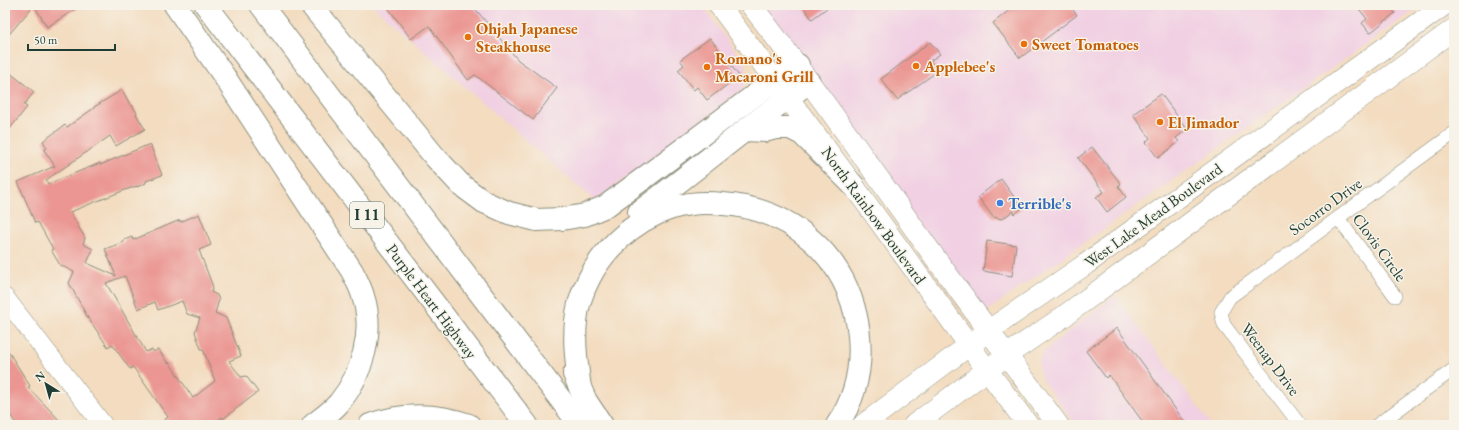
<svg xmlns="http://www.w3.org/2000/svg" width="1459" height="430" viewBox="0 0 1459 430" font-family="'EB Garamond',serif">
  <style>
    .built { fill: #f1d0e3 }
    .building { fill: #eb9693; fill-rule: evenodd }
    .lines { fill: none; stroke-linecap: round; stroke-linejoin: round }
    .minor-casing { stroke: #898c7a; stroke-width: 14 }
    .secondary-casing { stroke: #898c7a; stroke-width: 20 }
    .primary-casing { stroke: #898c7a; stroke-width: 22 }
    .motorway-casing { stroke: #898c7a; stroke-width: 24 }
    .minor { stroke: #fff; stroke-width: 13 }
    .secondary { stroke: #fff; stroke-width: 19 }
    .primary { stroke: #fff; stroke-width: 21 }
    .motorway { stroke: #fff; stroke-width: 22 }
    .food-dot { fill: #e8710a; stroke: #f7f3e8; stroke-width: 1.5 }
    .shop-dot { fill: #3f7fe0; stroke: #f7f3e8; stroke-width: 1.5 }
    .labels { text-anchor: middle; stroke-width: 3; stroke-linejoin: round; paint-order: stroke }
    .shield { fill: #f7f3e8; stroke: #60746a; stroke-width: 1 }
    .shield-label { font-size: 15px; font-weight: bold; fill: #1f3d34 }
    .food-label { font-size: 16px; font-weight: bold; fill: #c56008; stroke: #f7f3e8; text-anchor: start }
    .shop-label { font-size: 16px; font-weight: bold; fill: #366cbe; stroke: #f7f3e8; text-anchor: start }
    .street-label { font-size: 16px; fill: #1f3d34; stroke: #f7f3e8 }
  </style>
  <rect width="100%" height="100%" fill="#f7f3e8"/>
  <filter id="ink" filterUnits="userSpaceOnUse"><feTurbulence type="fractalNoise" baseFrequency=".025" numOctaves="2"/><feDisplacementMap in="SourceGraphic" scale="8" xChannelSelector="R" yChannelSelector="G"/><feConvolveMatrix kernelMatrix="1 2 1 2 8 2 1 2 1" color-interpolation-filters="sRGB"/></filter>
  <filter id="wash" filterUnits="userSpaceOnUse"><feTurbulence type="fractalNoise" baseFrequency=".012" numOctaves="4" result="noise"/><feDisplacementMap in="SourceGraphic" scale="16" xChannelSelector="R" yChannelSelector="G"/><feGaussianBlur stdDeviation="0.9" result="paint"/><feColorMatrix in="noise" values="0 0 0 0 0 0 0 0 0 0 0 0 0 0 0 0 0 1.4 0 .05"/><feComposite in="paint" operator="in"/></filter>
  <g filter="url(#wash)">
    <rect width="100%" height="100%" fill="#f3dcbf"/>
    <g class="built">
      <path d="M 372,5 L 702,5 L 746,66 L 748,77 L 743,90 L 595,201 Z"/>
      <path d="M 754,5 L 1422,5 L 984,313 Z"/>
      <path d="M 1115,295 L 1211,425 L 1076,425 L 1042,380 L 1038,364 L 1044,351 Z"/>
      <path d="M 999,421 L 1016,425 L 985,425 Z"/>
    </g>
    <g id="blocks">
      <g class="building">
        <path d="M 5,5 L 82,5 L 47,27 L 34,5 L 5,39 Z"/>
        <path d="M 386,5 L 472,5 L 518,60 L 557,88 L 533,120 L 475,75 L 468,80 L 429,26 L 411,39 Z"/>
        <path d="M 802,5 L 831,5 L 812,19 Z"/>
        <path d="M 1016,5 L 1069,5 L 1077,15 L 1020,58 L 993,23 Z"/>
        <path d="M 1356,5 L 1400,5 L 1393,10 L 1395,13 L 1370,33 L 1362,23 L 1367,19 Z"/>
        <path d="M 710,38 L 739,76 L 707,100 L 697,87 L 694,90 L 678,70 L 684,65 L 680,60 Z"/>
        <path d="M 930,42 L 940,54 L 930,61 L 938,71 L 897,100 L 881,79 Z"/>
        <path d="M 9,72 L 34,92 L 24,105 L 27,107 L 5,135 L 5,77 Z"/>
        <path d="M 122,90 L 131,106 L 132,105 L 137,113 L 136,114 L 145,129 L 116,146 L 110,136 L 46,180 L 48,184 L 100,163 L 100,165 L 150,144 L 162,175 L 146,181 L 146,183 L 137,187 L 137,186 L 125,190 L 70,212 L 85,238 L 83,244 L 93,249 L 87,263 L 116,276 L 105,249 L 124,242 L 124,240 L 132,237 L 133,240 L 180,220 L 180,222 L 199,214 L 211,245 L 199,250 L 213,287 L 211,292 L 217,295 L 219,300 L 215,313 L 226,318 L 241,356 L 229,361 L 241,377 L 246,376 L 258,392 L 223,419 L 222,417 L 212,425 L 158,425 L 168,417 L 133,367 L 130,369 L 112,344 L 108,347 L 88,318 L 69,283 L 74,272 L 60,265 L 51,250 L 53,249 L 38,222 L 35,223 L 18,182 L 55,166 L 44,150 L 47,148 L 43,141 L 65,125 L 67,127 L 94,108 L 94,107 ZM 125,276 L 138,309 L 155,302 L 158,310 L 182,301 L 187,314 L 200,318 L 195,332 L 201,349 L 203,349 L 215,381 L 193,398 L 169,362 L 168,364 L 158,349 L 154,352 L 152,349 L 146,352 L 106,283 Z"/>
        <path d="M 1161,94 L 1187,129 L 1176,138 L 1179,142 L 1158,158 L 1146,142 L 1150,138 L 1133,114 Z"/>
        <path d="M 1092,147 L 1121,184 L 1118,186 L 1126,197 L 1107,212 L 1096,197 L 1104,192 L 1078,158 Z"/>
        <path d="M 1001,179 L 1022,208 L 1015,214 L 1013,211 L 1002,219 L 993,217 L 978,197 Z"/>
        <path d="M 987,241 L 1016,245 L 1012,276 L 983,271 Z"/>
        <path d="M 1117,328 L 1187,425 L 1145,425 L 1109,375 L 1106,378 L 1086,351 Z"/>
        <path d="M 5,346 L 30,386 L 28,387 L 64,425 L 17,425 L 5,407 Z"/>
      </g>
    </g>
  </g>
  <g filter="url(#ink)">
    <use href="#blocks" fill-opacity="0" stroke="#898c7a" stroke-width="1"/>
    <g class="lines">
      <g class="minor-casing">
        <g id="minor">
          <path d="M 1338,218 L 1395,296"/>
          <path d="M 1300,425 L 1224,325 L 1221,312 L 1230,297 L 1454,133"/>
          <path d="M 1377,425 L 1454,369"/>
        </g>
      </g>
      <g class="secondary-casing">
        <path id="secondary" d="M 5,298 L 103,425"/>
      </g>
      <g class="primary-casing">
        <g id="primary">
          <path d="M 719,5 L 853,185 L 987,370 L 1028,425"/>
          <path d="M 751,5 C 805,74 856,146 906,217 C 956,288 1008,356 1058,425"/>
          <path d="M 863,425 L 988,331 L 1086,264 L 1444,5"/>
          <path d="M 914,425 L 1007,355 L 1060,319 L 1454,29"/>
        </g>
      </g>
      <g class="motorway-casing">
        <g id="motorway">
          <path d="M 175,5 L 224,76 L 352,271 C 356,279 361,288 363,296 C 375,332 362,375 339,403 C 332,411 321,419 313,425"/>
          <path d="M 206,5 L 527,425"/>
          <path d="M 261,5 L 580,425"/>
          <path d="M 311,5 L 435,157 L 461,185 L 484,202 L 509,213 L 537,220 L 562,219 L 585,215 L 606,206 L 640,181 L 775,80 L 798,65"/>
          <path d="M 747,130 L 765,131 L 776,128 L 790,128 L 802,134 L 853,185"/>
          <path d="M 639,212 C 696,170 751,124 809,82"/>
          <path d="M 574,374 L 586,401 L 602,425"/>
          <path d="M 580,388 C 576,360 572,332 579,304 C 586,280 600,257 618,240 C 633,226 652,214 672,208 C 688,203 706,202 723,204 C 793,209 847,257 858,327 C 863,362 857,396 837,425"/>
          <path d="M 370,425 C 403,413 437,414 469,425"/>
        </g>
      </g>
      <use href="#minor" class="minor"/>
      <use href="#secondary" class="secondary"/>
      <use href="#primary" class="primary"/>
      <use href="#motorway" class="motorway"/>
    </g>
  </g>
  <g class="food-dot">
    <circle cx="468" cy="37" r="4"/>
    <circle cx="1024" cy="44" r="4"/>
    <circle cx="916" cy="66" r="4"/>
    <circle cx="707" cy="67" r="4"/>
    <circle cx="1160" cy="122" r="4"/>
  </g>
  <circle class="shop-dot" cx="1000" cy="203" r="4"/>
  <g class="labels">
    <rect class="shield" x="350" y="202" width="34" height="26" rx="3"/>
    <g class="shield-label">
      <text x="367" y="220">I 11</text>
    </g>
    <g class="food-label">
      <text x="476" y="34">Ohjah Japanese<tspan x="476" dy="18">Steakhouse</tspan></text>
      <text x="1032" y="50">Sweet Tomatoes</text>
      <text x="715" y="64">Romano's<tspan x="715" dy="18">Macaroni Grill</tspan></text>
      <text x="924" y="72">Applebee's</text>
      <text x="1168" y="128">El Jimador</text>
    </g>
    <g class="shop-label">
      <text x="1008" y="209">Terrible's</text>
    </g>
    <g class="street-label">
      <text transform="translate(1325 206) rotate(-36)" y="6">Socorro Drive</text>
      <text transform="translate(874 215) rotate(54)" y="6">North Rainbow Boulevard</text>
      <text transform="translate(1153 215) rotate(-36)" y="6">West Lake Mead Boulevard</text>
      <text transform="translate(1380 247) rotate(54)" y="6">Clovis Circle</text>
      <text transform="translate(432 301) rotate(53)" y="6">Purple Heart Highway</text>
      <text transform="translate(1271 359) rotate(53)" y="6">Weenap Drive</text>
    </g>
  </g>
  <rect width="1459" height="430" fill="none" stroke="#f7f3e8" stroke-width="20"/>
  <g transform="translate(46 384) rotate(323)" stroke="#f7f3e8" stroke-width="3" paint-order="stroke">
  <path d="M0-3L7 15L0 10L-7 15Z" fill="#1f3d34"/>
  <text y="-6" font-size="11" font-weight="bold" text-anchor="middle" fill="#1f3d34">N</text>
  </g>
  <path d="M28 44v6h87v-6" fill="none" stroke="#1f3d34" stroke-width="2"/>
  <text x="34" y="44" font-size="12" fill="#1f3d34" stroke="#f7f3e8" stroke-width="3" paint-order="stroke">50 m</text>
</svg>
